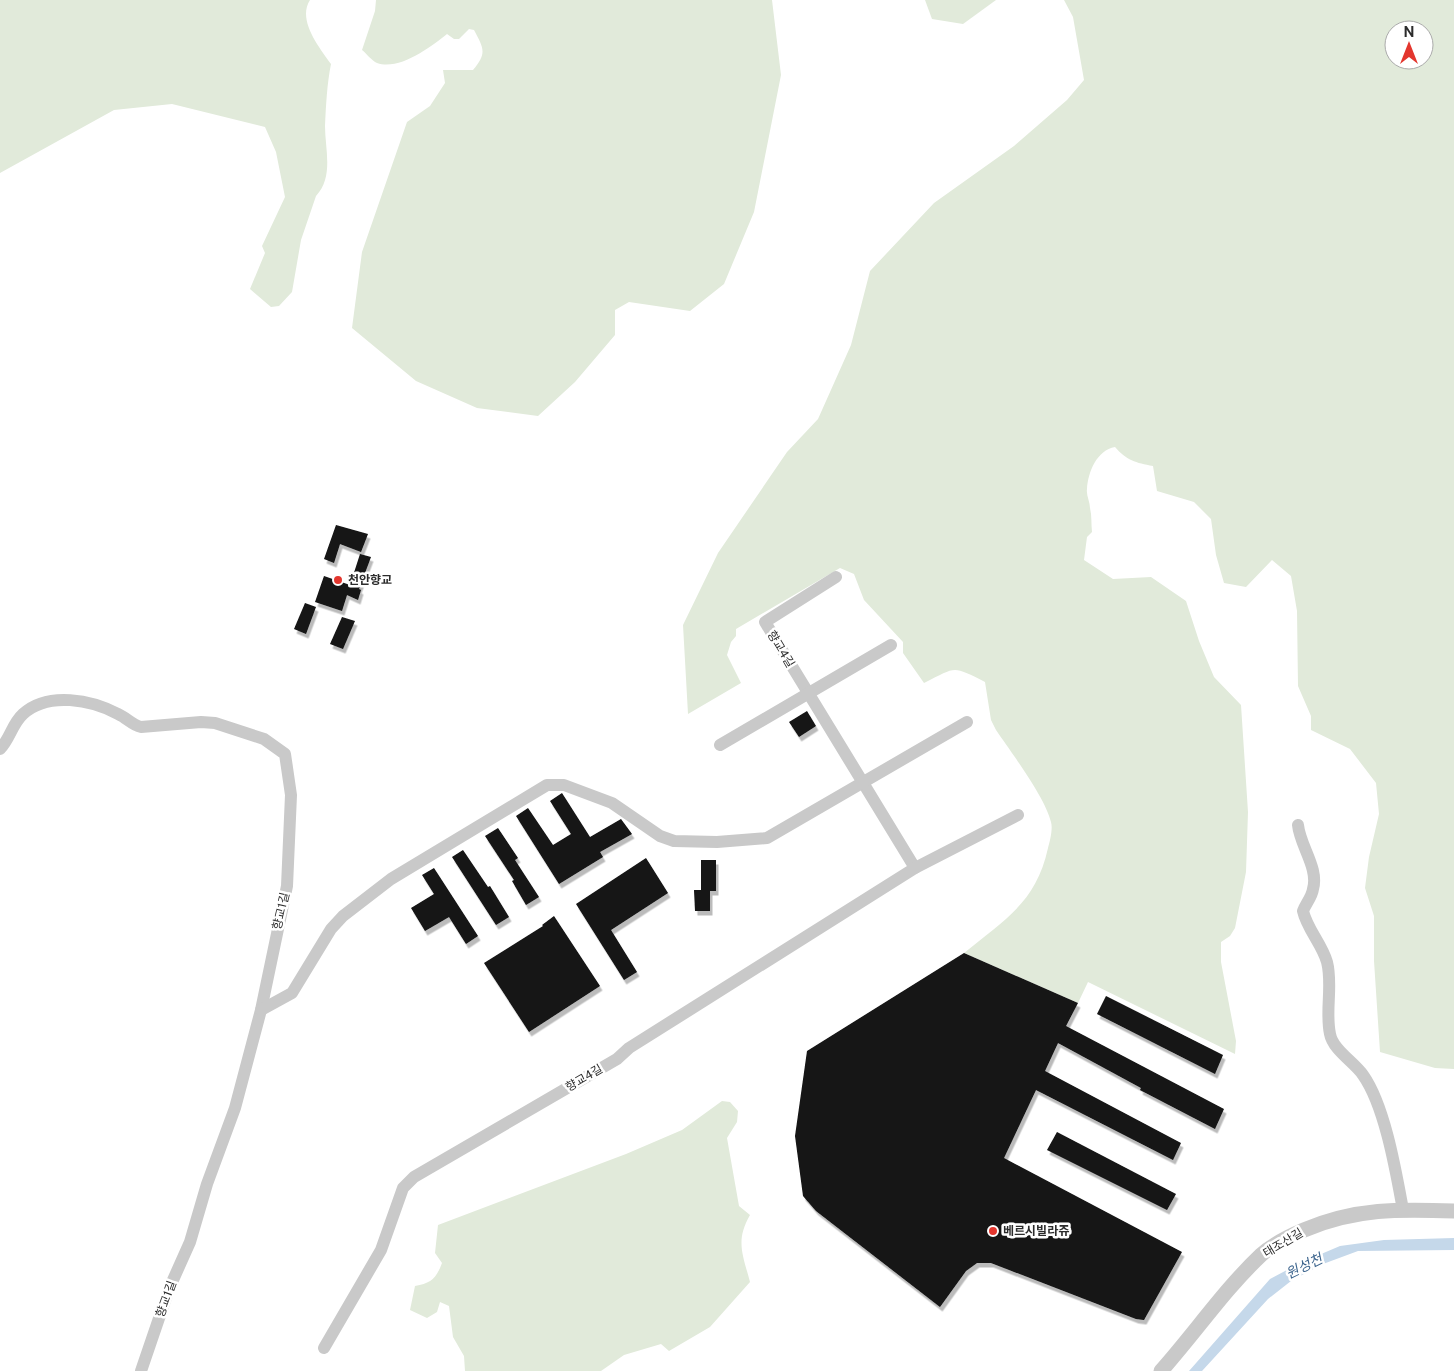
<svg xmlns="http://www.w3.org/2000/svg" width="1454" height="1371" viewBox="0 0 1454 1371" font-family="'Public Sans','Noto Sans KR',sans-serif">
  <style>
    .green { fill: #e1eada; fill-rule: evenodd }
    .water { fill: #c5d8ea }
    .building { fill: #131313; filter: url(#shadow) }
    .lines { fill: none; stroke-linecap: round; stroke-linejoin: round }
    .minor { stroke: #c9c9c9; stroke-width: 12 }
    .tertiary { stroke: #c9c9c9; stroke-width: 15 }
    .poi-dot { fill: #e3362e; stroke: #fff; stroke-width: 2 }
    .labels { text-anchor: middle; stroke-width: 5; stroke-linejoin: round; paint-order: stroke }
    .poi-label { font-size: 12px; font-weight: bold; fill: #2c2c2c; stroke: #fff; text-anchor: start }
    .street-label { font-size: 12px; fill: #2c2c2c; stroke: #fff }
    .water-label { font-size: 14px; font-style: italic; fill: #3c648d; stroke: #fff }
  </style>
  <defs>
    <filter id="shadow"><feDropShadow dx="2.5" dy="4.5" stdDeviation="0" flood-color="#0004"/></filter>
  </defs>
  <rect width="100%" height="100%" fill="#fff"/>
  <g class="green">
    <path d="M 0,0 L 310,0 C 297,20 319,47 331,64 C 327,84 326,105 325,126 C 325,149 334,177 316,196 L 301,240 L 292,292 L 279,306 L 271,307 L 250,289 L 265,253 L 262,246 L 285,197 L 276,152 L 265,127 L 172,104 L 114,110 L 0,173 Z"/>
    <path d="M 376,0 L 772,0 L 781,75 L 754,212 L 724,284 L 690,311 L 629,302 L 615,310 L 615,335 L 575,382 L 538,416 L 477,408 L 416,381 L 352,328 L 362,252 L 407,122 L 430,106 L 445,83 L 443,70 L 473,70 C 487,53 484,49 474,30 L 469,29 L 459,39 L 454,39 L 447,34 C 431,47 399,71 377,63 C 372,61 366,53 362,50 L 375,11 Z"/>
    <path d="M 925,0 L 996,0 L 963,24 L 932,19 Z"/>
    <path d="M 1064,0 L 1454,0 L 1454,1069 L 1435,1068 L 1380,1052 L 1374,961 L 1374,916 L 1365,888 L 1369,857 L 1379,814 L 1376,783 L 1350,749 L 1311,730 L 1311,716 L 1298,686 L 1297,611 L 1291,576 L 1272,560 L 1246,587 L 1224,583 L 1216,555 L 1211,519 L 1194,502 L 1157,491 L 1153,466 C 1136,463 1126,460 1115,447 C 1097,450 1088,472 1087,489 C 1086,495 1090,502 1090,508 C 1092,516 1091,524 1092,532 L 1087,537 L 1084,560 L 1113,579 L 1151,577 L 1186,601 L 1199,641 L 1214,677 L 1241,705 L 1248,812 L 1246,872 L 1235,928 L 1230,936 L 1221,942 L 1221,962 L 1236,1041 L 1235,1054 L 1088,982 L 1078,1003 L 964,953 C 1004,920 1036,903 1048,848 C 1050,841 1053,829 1051,822 C 1045,797 1011,752 996,730 L 991,720 L 985,682 C 951,665 957,667 924,683 L 903,653 L 903,642 L 864,600 L 854,574 L 840,568 L 736,629 L 736,636 L 731,642 L 727,655 L 741,683 L 688,714 L 683,625 L 718,553 L 787,452 L 818,419 L 851,345 L 870,271 L 934,203 L 1014,146 L 1067,100 L 1084,80 L 1073,17 ZM 1394,30 L 1424,30 L 1424,60 L 1394,60 Z"/>
    <path d="M 722,1101 L 730,1102 L 738,1111 L 737,1122 L 727,1138 L 739,1206 L 750,1215 C 735,1241 743,1255 750,1282 L 710,1327 L 669,1351 L 661,1344 L 624,1355 L 601,1371 L 465,1371 L 464,1356 L 453,1337 L 449,1306 L 440,1302 L 437,1312 L 427,1318 L 410,1310 L 415,1286 C 431,1283 436,1279 442,1263 L 435,1253 L 438,1225 L 626,1154 L 682,1130 Z"/>
  </g>
  <path class="water" d="M 1454,1238 L 1454,1250 L 1358,1251 L 1323,1264 L 1291,1281 L 1268,1299 L 1202,1371 L 1189,1371 L 1270,1279 L 1300,1263 L 1340,1246 L 1384,1240 Z"/>
  <g class="building">
    <path d="M 336,525 L 368,534 L 361,552 L 340,544 L 334,563 L 324,559 Z"/>
    <path d="M 360,554 L 371,557 L 359,589 L 361,590 L 358,600 L 347,595 L 342,611 L 315,602 L 324,576 L 350,585 Z"/>
    <path d="M 305,603 L 316,607 L 306,634 L 294,629 Z"/>
    <path d="M 342,617 L 355,621 L 343,649 L 330,644 Z"/>
    <path d="M 807,711 L 816,726 L 799,737 L 789,722 Z"/>
    <path d="M 562,793 L 590,837 L 621,819 L 632,834 L 600,852 L 603,857 L 559,884 L 516,816 L 528,808 L 553,845 L 571,834 L 550,801 Z"/>
    <path d="M 498,828 L 518,858 L 515,860 L 539,897 L 526,905 L 512,881 L 514,880 L 485,836 Z"/>
    <path d="M 463,850 L 488,887 L 490,886 L 509,917 L 496,925 L 452,857 Z"/>
    <path d="M 646,858 L 668,893 L 611,930 L 637,972 L 624,980 L 576,904 Z"/>
    <path d="M 701,860 L 716,860 L 716,891 L 710,891 L 710,911 L 695,911 L 694,890 L 701,890 Z"/>
    <path d="M 434,868 L 478,936 L 466,944 L 449,917 L 425,931 L 411,908 L 434,894 L 422,875 Z"/>
    <path d="M 554,916 L 600,986 L 529,1032 L 484,963 L 543,926 L 542,925 Z"/>
    <path d="M 964,953 L 1078,1003 L 1066,1026 L 1224,1109 L 1215,1129 L 1140,1090 L 1141,1088 L 1058,1043 L 1045,1071 L 1181,1143 L 1173,1160 L 1036,1090 L 1004,1158 L 1182,1252 L 1144,1320 L 1136,1319 L 991,1263 L 977,1263 L 966,1271 L 940,1307 L 816,1211 L 803,1196 L 795,1136 L 807,1051 Z"/>
    <path d="M 1106,996 L 1223,1055 L 1215,1074 L 1097,1014 Z"/>
    <path d="M 1057,1132 L 1176,1194 L 1167,1210 L 1047,1150 Z"/>
  </g>
  <g class="lines">
    <g class="minor">
      <path d="M 836,577 L 765,622 L 915,868"/>
      <path d="M 720,745 L 891,645"/>
      <path d="M 0,749 C 10,739 12,724 23,714 C 48,691 92,700 118,714 C 127,718 132,725 141,727 L 201,722 L 215,723 L 264,739 L 285,754 L 291,795 L 287,886 L 261,1010 L 235,1108 L 207,1184 L 190,1242 L 169,1289 L 141,1371"/>
      <path d="M 1298,825 C 1300,846 1319,868 1313,889 C 1312,897 1306,903 1303,911 C 1307,929 1322,944 1327,962 C 1333,985 1325,1011 1330,1034 C 1333,1050 1354,1062 1363,1075 C 1385,1106 1396,1172 1403,1210"/>
      <path d="M 261,1010 L 292,993 L 331,929 L 343,916 L 391,879 L 547,785 L 564,785 L 612,803 L 660,836 L 674,841 L 717,842 L 767,838 L 967,722"/>
      <path d="M 324,1348 L 381,1250 L 403,1188 L 414,1177 L 617,1059 L 629,1048 L 915,868 L 1018,815"/>
    </g>
    <path class="tertiary" d="M 1161,1371 C 1195,1333 1224,1290 1261,1255 C 1273,1244 1290,1236 1304,1230 C 1355,1208 1400,1209 1454,1211"/>
  </g>
  <g class="poi-dot">
    <circle cx="338" cy="580" r="5"/>
    <circle cx="993" cy="1231" r="5"/>
  </g>
  <g class="labels">
    <g class="poi-label">
      <text x="348" y="584">천안향교</text>
      <text x="1003" y="1235">베르시빌라쥬</text>
    </g>
    <g class="street-label">
      <text transform="translate(781 649) rotate(59)" y="4">향교4길</text>
      <text transform="translate(281 911) rotate(-77)" y="4">향교1길</text>
      <text transform="translate(584 1078) rotate(-30)" y="4">향교4길</text>
      <text transform="translate(1283 1243) rotate(-31)" y="4">태조산길</text>
      <text transform="translate(166 1299) rotate(-70)" y="4">향교1길</text>
    </g>
    <g class="water-label">
      <text transform="translate(1304 1266) rotate(-26)" y="5">원성천</text>
    </g>
  </g>
  <g transform="translate(1409 45)"><circle r="24" fill="#ffffff" stroke="#ababab"/>
  <path d="M0-4L9 19L0 12L-9 19Z" fill="#e3362e"/>
  <text y="-8" font-size="14" font-weight="bold" text-anchor="middle" fill="#2c2c2c">N</text>
  </g>
</svg>
